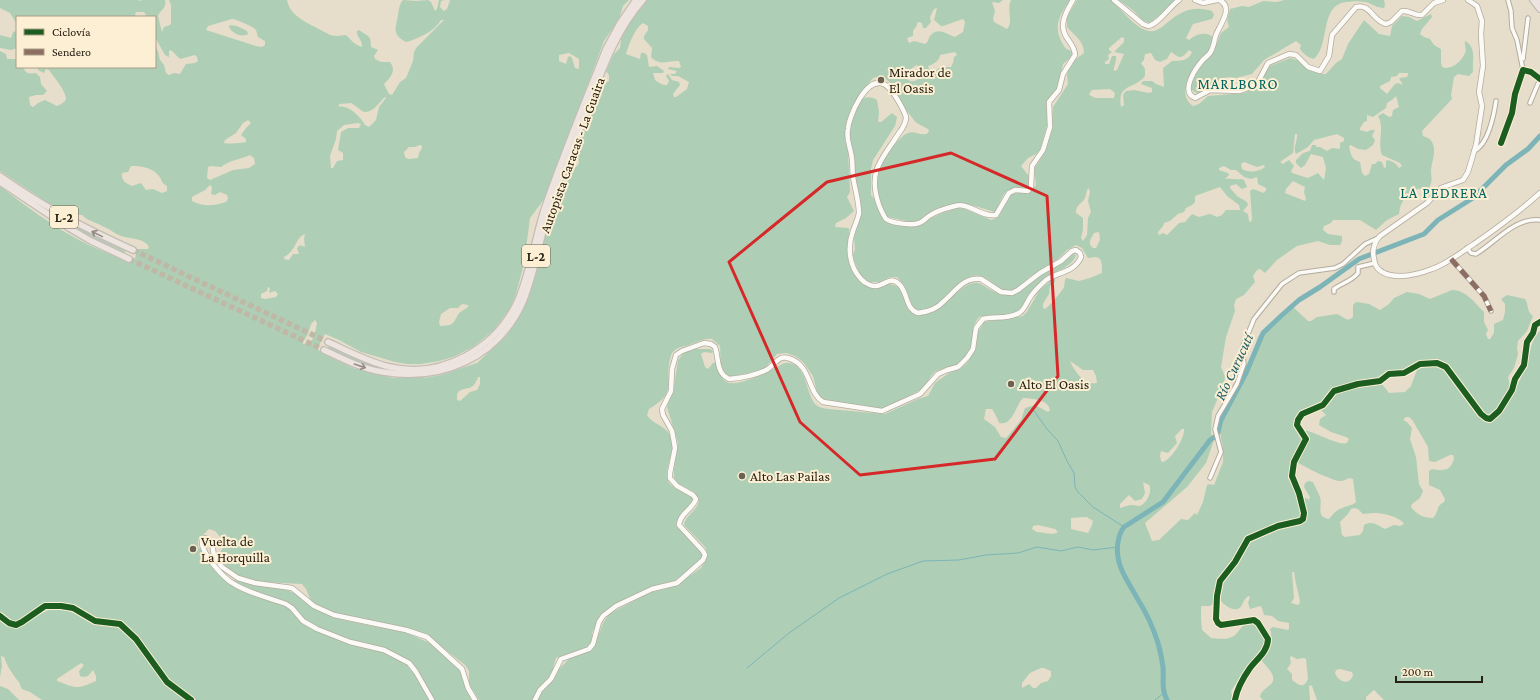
<svg xmlns="http://www.w3.org/2000/svg" width="1540" height="700" viewBox="0 0 1540 700" font-family="'Crimson Pro',serif">
  <style>
    .green { fill: #b8ccb8 }
    .forest { fill: #aecfb5; fill-rule: evenodd }
    .lines { fill: none; stroke-linecap: round; stroke-linejoin: round }
    .stream { stroke: #7cb4b8; stroke-width: 1 }
    .river { stroke: #7cb4b8; stroke-width: 5 }
    .trunk-tunnel { stroke: #c0b8a6; stroke-width: 5.5; stroke-dasharray: 5.5 3; stroke-linecap: butt }
    .minor-casing { stroke: #b3ac9d; stroke-width: 5.5 }
    .secondary-casing { stroke: #b3ac9d; stroke-width: 6 }
    .trunk-casing { stroke: #c3beb5; stroke-width: 8 }
    .minor { stroke: #fbfaf7; stroke-width: 3.5 }
    .secondary { stroke: #fbfaf7; stroke-width: 4.5 }
    .trunk { stroke: #ede4e0; stroke-width: 5.5 }
    .quiet { stroke: #8d6e63; stroke-width: 5; stroke-dasharray: 10 5; stroke-linecap: butt }
    .cycleway-casing { stroke: #fdefd4; stroke-width: 8 }
    .cycleway { stroke: #1b5e20; stroke-width: 6 }
    .oneway { stroke: #948c84 }
    .marked { fill: none; stroke: #d62828; stroke-width: 3; stroke-linejoin: round }
    .poi-dot { fill: #6a6354; stroke: #fdefd4; stroke-width: 1.5 }
    .labels { text-anchor: middle; stroke-width: 4; stroke-linejoin: round; paint-order: stroke }
    .shield { fill: #fdefd4; stroke: #675f4e; stroke-width: 1 }
    .shield-label { font-size: 13px; font-weight: bold; fill: #272114 }
    .poi-label { font-size: 14px; fill: #272114; stroke: #fdefd4; text-anchor: start }
    .street-label { font-size: 14px; fill: #272114; stroke: #fdefd4 }
    .neighbourhood-label { font-size: 15px; letter-spacing: 1px; fill: #00655f; stroke: #fdefd4 }
    .water-label { font-size: 15px; font-style: italic; fill: #1b5f6a; stroke: #fdefd4 }
  </style>
  <rect width="100%" height="100%" fill="#e6decb"/>
  <g class="green">
    <path d="M 45,209 L 87,232 L 126,250 L 124,254 L 77,230 Z"/>
    <path d="M 329,346 L 381,367 L 394,370 L 394,372 C 370,367 350,360 328,349 Z"/>
  </g>
  <g class="forest">
    <path d="M 0,0 L 138,0 L 141,1 L 142,0 L 165,0 C 167,8 160,10 158,16 L 162,32 L 164,27 L 170,25 L 171,23 L 171,5 L 169,0 L 287,0 C 290,19 316,26 330,35 L 336,36 L 346,35 C 350,39 356,46 362,47 C 363,40 356,37 357,31 L 359,30 C 369,37 371,35 371,47 L 378,50 L 374,56 L 375,59 L 381,62 L 390,62 C 397,71 390,78 384,84 L 389,94 L 392,95 L 400,82 L 406,78 L 413,61 L 414,52 L 417,47 L 444,20 L 441,20 C 435,31 418,39 406,42 C 391,34 396,28 398,15 C 399,9 399,5 403,0 L 416,1 L 428,0 L 431,2 L 435,11 L 437,9 L 439,0 L 445,0 L 441,1 L 440,7 L 444,11 L 447,9 L 450,0 L 629,0 L 623,6 L 619,19 L 604,41 L 545,198 L 530,218 L 524,264 L 515,297 L 509,310 L 494,330 L 473,347 L 453,357 L 439,361 L 421,364 L 407,364 L 395,362 L 361,352 L 339,340 L 325,334 L 317,349 L 326,355 L 353,368 L 393,378 L 425,378 L 441,375 L 477,363 L 507,335 L 526,303 L 547,228 L 569,173 C 572,168 577,168 579,163 L 577,149 L 583,129 L 599,87 L 609,81 L 609,75 L 606,71 L 614,54 L 620,48 L 621,40 L 625,31 L 634,15 L 647,0 L 1003,0 L 999,3 L 992,2 L 995,11 L 993,19 L 994,22 L 1007,29 C 1014,22 1006,9 1011,0 L 1070,0 C 1059,16 1052,27 1064,46 C 1066,50 1070,49 1073,53 L 1069,59 L 1063,64 L 1058,88 L 1046,103 L 1048,122 L 1040,150 L 1036,154 L 1028,158 L 1021,166 L 1028,175 L 1030,185 L 1027,188 C 1018,187 1006,187 1002,198 C 999,203 999,208 995,212 L 968,204 L 957,203 L 931,212 L 915,223 L 888,217 C 876,203 873,178 882,162 C 885,157 889,152 893,147 C 895,143 904,134 908,133 C 915,130 921,137 928,133 L 929,130 C 925,126 917,125 914,120 C 910,115 906,110 903,105 C 896,94 890,72 873,78 L 856,100 L 846,122 L 845,141 L 848,150 L 850,192 L 847,197 L 854,211 L 846,218 L 836,223 L 835,227 L 849,228 C 850,235 847,242 847,249 C 846,260 855,282 866,285 C 876,287 886,281 896,286 C 907,291 902,307 912,313 C 931,324 958,285 973,283 C 982,281 988,291 997,292 C 995,285 991,281 985,278 C 966,267 951,294 939,303 C 933,308 926,310 918,311 L 913,307 L 905,287 L 897,277 L 890,277 L 880,282 L 870,282 L 861,277 L 854,260 L 853,255 L 855,249 L 854,238 L 860,214 L 848,134 L 851,120 L 861,100 C 866,96 872,97 877,100 L 879,112 L 878,122 L 881,122 L 892,113 L 897,117 L 895,126 L 873,160 L 871,169 L 871,195 L 875,200 L 881,216 L 884,220 L 892,224 L 913,227 L 940,214 L 958,208 L 965,209 L 991,220 C 1002,218 1000,211 1005,203 C 1006,200 1009,197 1011,194 L 1031,191 L 1036,185 L 1034,169 L 1044,154 L 1052,129 L 1053,107 L 1068,84 L 1067,75 L 1068,70 L 1076,59 L 1084,53 C 1084,41 1075,36 1067,27 L 1067,17 L 1077,0 L 1111,0 C 1121,9 1136,29 1149,31 C 1166,34 1176,0 1212,11 L 1214,15 L 1212,19 L 1193,24 L 1186,38 L 1189,40 C 1196,34 1205,31 1213,37 C 1213,40 1212,45 1210,49 C 1202,62 1171,91 1193,106 L 1199,104 L 1208,96 L 1245,93 L 1257,86 L 1270,66 L 1290,58 L 1297,60 L 1306,68 L 1322,74 L 1326,74 L 1336,63 L 1342,59 L 1348,44 L 1364,20 L 1379,34 L 1390,36 L 1392,26 L 1402,16 L 1409,17 L 1417,21 L 1431,14 L 1432,17 L 1422,29 L 1420,34 L 1424,37 L 1430,39 L 1434,45 L 1441,49 L 1441,62 L 1442,67 C 1451,71 1462,61 1465,53 C 1467,50 1464,44 1465,41 C 1477,47 1472,61 1473,72 L 1469,76 L 1458,74 L 1454,77 L 1451,95 L 1452,99 L 1422,131 L 1423,136 L 1430,139 C 1438,149 1432,159 1431,170 C 1431,177 1433,181 1429,188 C 1425,189 1419,188 1415,190 C 1405,195 1400,203 1399,214 L 1387,220 L 1376,230 L 1360,220 L 1333,220 L 1331,223 L 1324,226 L 1323,230 L 1328,234 L 1342,236 L 1342,241 L 1340,245 L 1330,245 L 1318,241 L 1297,246 L 1277,260 L 1265,273 L 1260,269 L 1257,270 L 1253,276 L 1255,282 L 1244,295 L 1236,299 L 1234,305 L 1235,311 L 1226,337 L 1221,367 L 1225,376 L 1224,384 L 1212,412 L 1211,433 L 1214,440 L 1206,463 L 1187,487 L 1145,523 L 1152,541 L 1159,540 L 1181,519 L 1188,520 L 1195,513 L 1197,515 L 1203,502 L 1207,485 L 1210,484 L 1214,485 L 1223,462 L 1223,448 L 1219,428 L 1219,419 L 1242,385 L 1245,371 L 1256,354 L 1256,343 L 1258,337 L 1266,327 L 1293,307 L 1308,321 L 1311,321 L 1317,317 L 1337,314 C 1343,316 1347,323 1353,317 L 1353,305 L 1356,302 L 1369,304 L 1380,310 L 1389,304 L 1394,298 L 1407,292 L 1419,294 L 1430,299 L 1452,290 C 1466,290 1475,303 1484,312 L 1484,322 L 1488,330 L 1486,334 L 1488,339 L 1490,339 L 1494,333 L 1494,324 L 1503,320 L 1505,312 L 1505,304 L 1501,299 L 1507,295 L 1525,299 C 1529,304 1526,311 1533,316 L 1527,331 L 1518,341 L 1517,349 L 1518,354 L 1514,368 L 1508,377 L 1511,390 L 1514,390 C 1519,383 1524,372 1527,364 C 1530,354 1531,338 1540,331 L 1540,700 L 1384,700 L 1374,690 L 1366,697 L 1366,700 L 1317,700 L 1312,686 L 1310,685 L 1309,686 L 1310,700 L 1263,700 L 1260,697 C 1261,687 1278,686 1272,674 C 1270,669 1265,665 1262,661 C 1263,648 1275,645 1270,629 L 1273,627 L 1288,630 L 1289,629 L 1289,623 L 1278,621 L 1272,616 L 1264,615 L 1262,608 L 1260,606 L 1250,609 L 1248,603 L 1250,597 L 1249,596 C 1242,599 1244,606 1238,609 C 1232,610 1229,608 1224,604 C 1208,591 1230,573 1237,561 L 1236,558 L 1220,579 L 1214,603 L 1210,606 L 1202,606 L 1201,607 L 1201,619 L 1202,630 L 1211,638 C 1218,639 1230,640 1235,635 C 1240,631 1242,624 1248,623 C 1255,622 1258,625 1261,630 C 1262,633 1266,637 1266,641 C 1267,650 1250,663 1245,670 C 1240,677 1236,684 1231,691 L 1233,700 L 479,700 L 469,684 L 469,671 L 465,665 L 425,634 L 399,626 L 340,617 L 343,620 L 407,633 L 430,643 L 460,671 L 471,700 L 42,700 L 30,692 L 22,689 C 20,686 20,682 17,680 C 12,673 7,666 4,657 L 1,656 L 2,666 L 0,677 L 0,186 C 33,212 70,239 110,254 C 117,257 125,261 133,262 L 135,259 L 137,249 L 148,249 L 149,247 C 145,238 129,239 121,236 C 115,234 110,229 104,227 C 96,222 89,222 82,215 L 69,214 L 65,212 L 61,207 L 51,205 L 0,171 L 0,51 L 6,54 L 7,59 L 17,59 L 17,67 L 23,67 C 26,74 29,74 36,73 L 40,77 L 41,84 L 47,91 L 43,95 L 36,95 L 29,97 L 30,105 L 33,107 L 38,103 L 45,100 L 57,106 C 60,105 64,102 65,101 C 70,95 52,75 49,70 L 46,69 L 44,73 L 38,70 L 38,67 L 155,67 L 155,47 L 158,51 L 160,60 L 164,65 L 166,73 L 169,75 L 174,73 L 180,74 L 186,64 L 195,63 L 198,61 L 197,57 L 195,55 L 180,59 L 171,50 L 169,51 L 169,57 L 165,55 L 155,37 L 155,17 L 147,17 L 144,12 L 136,12 L 135,15 L 137,17 L 17,17 L 17,24 L 10,13 L 0,8 ZM 937,8 L 934,20 L 941,26 L 943,26 L 963,19 L 965,22 L 963,32 L 955,37 C 947,35 939,26 930,36 C 928,39 929,41 925,44 L 914,41 L 909,43 L 907,38 L 913,36 L 913,31 L 916,27 L 918,22 L 922,23 L 923,28 L 926,28 L 931,22 L 930,17 L 934,9 ZM 232,19 C 236,19 254,27 256,30 C 257,32 257,35 258,37 L 265,41 L 265,45 L 262,47 L 256,46 L 206,30 L 208,26 ZM 643,23 L 648,26 L 648,30 L 644,36 L 644,39 L 652,48 L 651,57 C 661,67 667,60 679,61 L 681,67 L 679,68 L 669,67 L 668,69 L 677,71 L 675,74 L 670,74 L 672,76 L 678,76 L 689,82 L 687,89 L 676,97 L 674,97 L 673,94 L 680,85 L 679,82 L 672,80 L 668,74 L 666,76 L 669,81 L 667,85 C 663,86 658,82 655,80 L 653,73 L 663,73 L 664,71 L 657,66 L 649,67 L 647,55 L 644,53 L 641,53 L 640,59 L 626,54 C 629,44 635,28 643,23 ZM 1122,37 L 1124,38 L 1124,42 L 1114,52 L 1124,54 L 1117,70 L 1114,71 C 1113,67 1117,62 1116,56 L 1112,56 L 1109,64 L 1105,64 L 1105,62 L 1109,59 L 1108,55 L 1112,52 L 1109,50 L 1109,48 ZM 1189,50 L 1192,52 C 1189,61 1180,61 1172,61 L 1163,68 L 1164,87 L 1156,84 L 1152,81 L 1143,81 L 1141,84 L 1152,88 L 1152,92 L 1149,93 L 1134,90 L 1126,91 L 1123,95 L 1124,105 L 1121,107 C 1117,83 1134,90 1145,76 L 1145,69 L 1141,63 L 1144,60 L 1145,54 L 1151,53 L 1155,60 L 1160,62 L 1167,59 L 1171,52 C 1180,58 1180,60 1189,50 ZM 955,52 L 957,55 L 954,57 L 953,63 L 951,67 L 940,67 L 933,73 L 930,72 L 928,66 C 934,64 940,60 940,55 ZM 569,53 L 579,59 L 579,69 L 575,68 L 572,58 L 570,56 L 568,57 L 566,64 L 559,61 L 559,55 ZM 916,65 L 918,66 L 917,75 L 918,79 C 915,82 910,82 907,79 L 910,70 ZM 1399,73 L 1408,73 L 1408,75 L 1407,77 L 1399,78 L 1403,85 L 1398,83 L 1395,84 L 1387,94 L 1380,88 L 1380,86 L 1390,81 L 1391,77 L 1397,76 ZM 1110,89 L 1115,93 L 1114,98 L 1096,98 L 1091,96 L 1089,94 L 1092,90 ZM 1396,96 L 1399,107 L 1393,110 L 1392,116 L 1389,117 L 1383,113 L 1378,116 C 1385,128 1377,142 1382,155 L 1400,163 L 1402,166 L 1399,168 L 1395,163 L 1388,160 L 1386,161 L 1386,167 L 1384,168 L 1382,162 L 1378,161 L 1375,164 L 1372,164 L 1369,174 L 1365,176 L 1362,173 L 1360,162 C 1351,159 1351,155 1349,146 L 1351,145 L 1358,149 L 1366,150 L 1373,145 L 1375,140 L 1372,136 L 1375,130 L 1371,130 L 1367,132 L 1360,130 L 1360,128 L 1364,122 L 1367,121 L 1367,115 L 1373,117 L 1386,108 L 1387,103 L 1392,100 ZM 385,97 L 386,98 L 379,107 L 376,120 L 369,127 L 365,125 C 362,119 352,108 344,107 C 342,106 340,107 338,106 L 340,104 L 351,103 C 355,105 358,108 362,111 C 371,116 379,102 385,97 ZM 248,120 L 251,123 L 246,128 L 241,135 L 246,139 L 246,142 C 243,143 227,144 224,143 L 225,140 L 236,133 L 243,123 ZM 358,123 L 361,124 L 359,128 L 348,128 L 341,132 L 338,150 L 343,153 L 343,160 L 337,161 L 333,168 L 331,168 L 330,156 L 336,139 L 337,131 L 344,125 ZM 1295,134 L 1297,134 C 1298,141 1292,148 1296,154 L 1308,147 L 1314,140 L 1337,134 L 1344,138 L 1344,141 L 1340,143 L 1340,149 L 1332,148 L 1327,151 L 1320,147 L 1316,147 L 1316,145 L 1312,145 L 1310,151 L 1303,153 L 1296,160 L 1296,163 L 1301,168 L 1305,165 L 1311,154 L 1323,157 L 1326,168 L 1324,180 L 1318,173 L 1308,178 L 1292,173 L 1291,171 L 1294,166 L 1289,160 L 1283,164 L 1280,162 L 1293,153 ZM 420,145 L 422,146 L 422,148 L 419,153 L 418,158 L 408,159 L 405,157 L 404,152 L 409,147 L 415,147 ZM 250,155 L 254,158 L 255,164 L 249,168 L 233,170 L 210,180 L 207,178 L 208,167 L 211,166 L 221,167 C 228,161 241,159 250,155 ZM 1244,162 L 1257,167 L 1264,165 L 1265,167 C 1259,172 1248,173 1242,169 L 1241,164 ZM 131,166 C 141,166 152,167 159,176 C 163,181 160,182 167,186 L 167,191 L 162,193 L 153,189 L 146,190 L 141,183 L 132,186 C 126,183 121,181 122,173 L 128,172 ZM 1224,166 L 1231,170 L 1236,170 L 1244,177 L 1251,179 L 1257,177 L 1258,184 L 1266,188 L 1266,190 L 1264,193 L 1253,189 L 1250,191 L 1252,218 L 1251,222 L 1249,221 L 1248,214 L 1243,211 L 1248,205 L 1247,202 L 1237,196 L 1230,188 L 1230,186 L 1236,184 L 1242,189 L 1247,187 L 1244,180 L 1241,179 C 1236,180 1231,178 1225,179 L 1229,175 L 1228,173 L 1219,170 L 1219,168 ZM 1293,181 L 1305,187 L 1304,192 L 1306,199 L 1305,201 L 1285,193 L 1286,189 ZM 210,185 L 212,187 L 211,194 L 215,195 L 220,192 L 227,195 L 228,199 L 226,202 C 213,206 204,207 192,201 L 192,197 L 205,190 ZM 1220,187 L 1227,196 L 1239,205 L 1240,210 L 1226,210 L 1222,215 L 1217,217 L 1210,214 L 1199,217 L 1192,214 L 1185,222 L 1179,223 L 1167,235 L 1163,233 L 1159,235 L 1158,232 L 1163,226 L 1164,223 L 1170,221 L 1178,214 L 1184,212 L 1186,208 L 1192,205 L 1195,202 L 1195,196 ZM 1089,188 L 1090,192 L 1088,201 L 1091,212 L 1088,218 L 1087,235 L 1083,241 L 1081,238 L 1083,230 L 1083,218 L 1076,213 C 1076,206 1079,205 1083,201 C 1086,198 1086,193 1087,190 ZM 1099,232 L 1100,240 L 1096,248 L 1093,248 C 1087,242 1091,239 1094,233 ZM 305,234 L 304,239 L 305,247 L 300,245 L 297,248 L 299,254 L 293,254 L 289,260 L 284,259 L 284,257 C 297,250 295,238 305,234 ZM 1076,245 L 1082,248 L 1088,258 C 1091,258 1093,257 1096,257 C 1103,258 1102,268 1102,273 L 1090,278 L 1079,281 L 1066,278 C 1064,281 1065,284 1064,287 C 1063,290 1048,308 1045,309 L 1043,308 L 1043,304 L 1049,294 L 1050,286 L 1055,282 L 1055,279 L 1053,279 L 1039,291 L 1027,312 L 1023,316 L 984,322 L 978,332 L 976,349 L 967,363 L 960,369 L 949,373 L 935,383 L 928,396 L 918,399 L 885,414 L 828,409 C 824,408 820,408 816,405 C 806,395 807,365 789,363 C 784,362 779,366 775,368 C 764,373 735,389 725,381 C 720,376 718,368 716,362 L 713,363 L 708,369 L 705,367 L 701,354 L 704,352 L 712,353 L 713,351 L 710,349 L 693,349 L 684,353 L 678,360 L 674,387 L 667,407 L 678,443 L 674,469 L 674,477 L 677,483 L 694,492 L 698,497 C 702,509 685,514 684,525 L 706,548 L 707,558 L 701,568 L 675,586 L 649,593 L 609,614 L 603,623 L 597,639 L 593,639 L 592,633 L 600,616 L 611,606 L 650,587 L 674,581 L 689,570 L 703,556 L 700,550 L 676,526 C 676,513 692,510 694,499 C 687,492 677,491 670,484 C 660,473 677,453 671,437 C 666,425 653,425 647,415 L 649,409 C 678,392 664,385 670,359 C 671,356 671,353 674,351 C 678,346 686,347 691,344 C 698,342 705,338 712,339 L 720,346 C 721,359 718,370 731,377 L 761,370 L 765,368 L 777,354 L 786,353 L 795,356 L 803,362 L 813,376 L 817,392 L 823,399 L 879,409 C 882,409 920,391 923,388 C 928,383 930,375 936,371 C 942,368 948,368 954,366 C 960,364 967,354 970,348 C 976,340 969,329 979,317 C 992,313 1004,318 1016,312 C 1023,308 1025,300 1029,294 C 1033,288 1039,283 1045,279 C 1054,271 1073,267 1076,255 L 1073,254 L 1063,263 L 1028,280 L 1028,278 L 1057,260 L 1067,250 ZM 268,287 L 270,288 L 269,293 L 275,291 L 278,294 L 276,297 L 265,299 L 261,298 L 261,294 L 267,291 ZM 462,304 L 468,305 L 468,307 L 459,313 L 454,322 L 450,325 L 440,326 L 439,322 L 441,314 L 450,308 L 458,308 ZM 315,320 L 317,323 C 315,331 315,345 303,344 L 303,342 L 308,334 L 311,324 ZM 1426,360 L 1439,360 L 1447,364 L 1482,413 L 1488,416 L 1493,414 L 1496,415 L 1495,418 L 1489,421 L 1482,418 C 1473,407 1454,374 1444,368 C 1437,364 1424,366 1417,370 L 1411,386 L 1405,392 L 1389,393 L 1382,384 L 1357,388 L 1336,393 L 1332,397 L 1326,406 L 1320,409 L 1326,415 L 1320,419 L 1319,425 L 1331,432 L 1346,437 L 1349,439 L 1347,443 C 1339,446 1315,432 1304,430 L 1304,431 L 1307,434 L 1309,438 L 1297,462 C 1304,467 1333,481 1340,481 C 1344,481 1347,479 1349,478 L 1353,479 L 1356,502 C 1352,506 1344,506 1338,510 C 1334,512 1332,516 1329,519 C 1315,517 1323,506 1320,497 C 1318,492 1315,487 1313,482 L 1308,481 L 1305,483 L 1304,487 L 1310,497 L 1309,500 L 1306,498 L 1303,500 L 1307,516 L 1300,525 L 1294,526 L 1295,521 L 1301,518 L 1302,514 L 1297,495 L 1288,478 L 1295,456 L 1305,438 L 1295,428 L 1296,420 L 1303,411 L 1322,403 L 1332,391 L 1339,387 L 1364,381 L 1378,379 L 1386,373 L 1403,371 L 1415,363 ZM 1070,361 L 1083,370 L 1093,370 L 1096,376 L 1097,383 C 1084,386 1074,370 1070,361 ZM 478,377 L 480,377 L 480,384 L 477,390 L 470,392 L 460,401 L 457,400 C 456,386 466,391 473,386 C 475,384 477,380 478,377 ZM 1023,398 C 1033,399 1048,399 1050,410 L 1048,412 L 1035,405 L 1025,408 L 1021,420 L 1008,436 L 1006,438 L 1001,437 L 995,427 L 984,419 L 986,409 L 992,409 C 995,413 997,418 999,423 C 1013,426 1015,406 1023,398 ZM 1406,417 L 1409,417 L 1413,421 L 1428,447 L 1429,461 L 1435,462 L 1450,455 L 1453,455 L 1454,458 C 1451,471 1444,471 1432,469 L 1429,471 L 1429,485 L 1440,490 L 1445,499 C 1444,504 1442,502 1439,506 C 1437,510 1437,514 1433,518 C 1424,518 1417,515 1411,507 L 1412,504 L 1420,498 L 1423,491 L 1419,484 L 1416,457 L 1410,439 L 1412,428 L 1407,422 L 1403,420 ZM 1182,429 L 1184,429 C 1185,438 1172,459 1163,462 L 1161,461 L 1160,456 L 1161,451 L 1168,453 L 1177,443 L 1175,436 ZM 1143,482 L 1149,485 C 1153,491 1146,505 1139,506 C 1138,506 1134,505 1132,505 C 1128,505 1124,507 1120,508 L 1120,504 L 1129,495 L 1135,501 L 1142,499 L 1145,493 ZM 1354,508 L 1358,509 L 1363,514 C 1367,514 1370,513 1373,513 C 1382,513 1399,516 1404,524 L 1400,526 L 1394,525 L 1385,529 C 1378,526 1373,520 1364,525 L 1363,531 L 1360,535 L 1345,537 L 1342,535 L 1340,522 L 1348,514 L 1351,509 ZM 1087,517 L 1093,521 L 1092,525 L 1088,533 L 1071,529 L 1071,518 ZM 1038,525 L 1055,529 L 1058,532 C 1052,536 1044,532 1037,532 L 1032,529 L 1033,526 ZM 209,529 L 215,531 L 221,538 L 224,546 L 219,554 L 219,559 L 238,580 L 231,581 L 210,564 L 202,550 L 198,547 L 198,540 ZM 1292,572 L 1294,572 C 1295,583 1299,593 1300,603 L 1298,605 L 1291,603 L 1294,598 ZM 262,582 L 302,584 L 306,589 L 311,601 L 287,590 L 258,585 ZM 50,603 C 60,603 79,603 84,612 L 81,615 L 65,610 L 50,609 L 21,625 L 15,624 L 26,618 L 42,606 ZM 108,620 C 114,620 119,621 124,624 C 133,631 164,664 160,674 L 157,673 C 148,658 139,639 124,630 C 119,627 113,626 109,624 ZM 567,654 L 569,654 L 571,657 L 559,669 L 555,670 L 553,668 L 556,658 ZM 1291,656 L 1297,659 L 1304,658 L 1306,659 L 1308,679 C 1303,690 1298,684 1292,680 L 1292,674 L 1287,669 L 1291,663 L 1290,658 ZM 81,663 L 84,665 L 79,671 L 80,676 L 83,677 L 88,676 L 93,670 L 96,676 L 96,681 C 76,690 76,688 57,681 L 57,679 ZM 1041,668 L 1044,668 L 1051,671 L 1051,676 L 1048,681 L 1041,683 L 1036,688 L 1033,688 L 1029,684 L 1022,688 L 1022,683 L 1030,673 ZM 1340,669 L 1352,672 L 1353,675 C 1350,686 1338,682 1335,673 L 1336,670 Z"/>
    <path d="M 1119,0 L 1177,0 L 1150,23 L 1142,20 L 1134,11 Z"/>
    <path d="M 1284,0 L 1384,0 L 1385,5 L 1384,8 C 1377,8 1372,4 1366,2 C 1360,1 1353,1 1347,2 C 1319,4 1331,44 1314,59 C 1309,58 1303,54 1300,49 L 1301,45 L 1296,41 L 1264,60 L 1252,74 L 1236,78 L 1228,77 L 1218,81 L 1217,83 C 1214,84 1211,84 1208,86 C 1201,90 1200,97 1192,90 L 1191,85 L 1197,70 L 1214,51 L 1221,33 L 1229,27 L 1227,20 L 1230,9 L 1242,6 L 1249,7 L 1263,1 L 1277,2 Z"/>
    <path d="M 230,25 L 237,26 L 247,31 L 248,34 C 241,38 232,33 229,27 Z"/>
    <path d="M 17,31 L 17,48 L 11,50 L 0,48 L 0,35 L 11,38 L 13,32 Z"/>
    <path d="M 0,686 L 8,689 L 19,700 L 0,700 Z"/>
  </g>
  <g class="lines">
    <g class="stream">
      <path d="M 1034,411 L 1047,429 L 1058,441 L 1067,461 L 1074,473 L 1075,487 L 1078,492 L 1093,507 L 1124,527"/>
      <path d="M 747,668 L 789,633 L 839,598 L 887,574 L 923,561 L 959,560 L 986,555 L 1018,553 L 1037,547 L 1061,551 L 1078,547 L 1093,550 L 1118,547"/>
      <path d="M 1155,700 L 1164,693"/>
    </g>
    <path class="river" d="M 1167,700 C 1161,689 1164,679 1163,667 C 1162,659 1160,650 1158,643 C 1153,627 1146,612 1137,598 C 1131,586 1122,575 1119,562 C 1116,551 1117,536 1124,527 L 1163,502 L 1210,440 L 1216,436 L 1218,432 L 1221,420 L 1246,373 L 1263,333 L 1282,315 L 1299,300 L 1320,287 L 1359,259 L 1424,234 L 1438,220 L 1473,198 L 1506,165 L 1528,149 L 1540,136"/>
    <g class="trunk-tunnel">
      <path d="M 133,250 L 328,342"/>
      <path d="M 129,259 L 324,350"/>
    </g>
    <g class="minor-casing">
      <g id="minor">
        <path d="M 1508,0 L 1511,11 L 1512,28 L 1517,40 L 1523,70"/>
        <path d="M 1523,59 L 1528,18"/>
        <path d="M 1530,103 L 1540,79"/>
        <path d="M 1501,143 L 1512,113 L 1515,94 L 1523,70 L 1531,72 L 1540,79"/>
        <path d="M 1474,151 C 1488,145 1494,115 1496,101"/>
        <path d="M 1467,248 L 1471,253 L 1476,254 C 1496,242 1515,217 1540,220"/>
        <path d="M 1451,259 L 1484,296 L 1491,311"/>
        <path d="M 1334,292 L 1334,289 C 1342,283 1352,281 1358,273 L 1358,267 L 1375,263"/>
        <path d="M 1210,478 L 1221,452 L 1215,429 L 1218,416 L 1237,384 L 1244,364 L 1242,350 L 1243,346 L 1254,319 L 1282,284 L 1299,273 L 1335,268 L 1343,264 L 1365,244 L 1378,238"/>
        <path d="M 0,616 L 9,623 L 16,625 L 22,622 L 45,606 L 61,606 L 73,608 L 95,621 L 120,624 L 136,639 L 167,682 L 191,700"/>
        <path d="M 1235,700 C 1237,688 1243,678 1250,668 C 1257,659 1268,651 1268,639 L 1258,623 L 1254,620 L 1221,625 L 1218,623 L 1216,619 L 1217,596 L 1220,581 L 1235,562 L 1248,539 L 1278,526 L 1300,521 L 1303,519 L 1304,513 L 1299,493 L 1292,476 L 1294,462 L 1306,439 L 1297,425 L 1298,420 L 1302,414 L 1323,405 L 1334,391 L 1358,384 L 1380,381 L 1389,374 L 1404,373 L 1420,364 L 1437,363 L 1446,367 L 1481,414 L 1486,418 L 1490,419 L 1499,411 L 1512,390 L 1515,379 L 1524,365 L 1527,342 L 1533,333 L 1535,325 L 1540,322"/>
      </g>
    </g>
    <g class="secondary-casing">
      <g id="secondary">
        <path d="M 1114,0 L 1143,24 L 1148,26 C 1158,25 1170,6 1179,0"/>
        <path d="M 1195,0 L 1203,3 L 1217,0"/>
        <path d="M 1219,0 C 1235,7 1219,26 1216,35 C 1214,41 1214,47 1210,53 C 1208,56 1204,58 1202,61 C 1195,69 1180,92 1195,98 L 1210,90 L 1240,91 L 1253,86 L 1258,82 L 1268,63 L 1289,54 L 1296,55 L 1308,67 L 1320,71 L 1329,56 L 1332,35 L 1356,7 C 1370,3 1373,21 1386,24 L 1391,22 L 1402,11 C 1410,10 1414,16 1422,15 L 1434,3 L 1443,0"/>
        <path d="M 1468,0 L 1477,6 L 1482,21 L 1481,34 L 1483,66 L 1479,92 L 1482,106 L 1476,145 L 1468,172 L 1463,180 L 1441,188 L 1427,203 L 1380,236 C 1374,242 1372,251 1374,259 C 1375,268 1381,273 1390,275 C 1403,278 1419,274 1432,269 C 1447,264 1460,253 1474,244 C 1497,228 1519,212 1540,193"/>
        <path d="M 432,700 L 416,672 L 409,663 L 384,650 L 350,642 L 317,629 L 303,621 L 292,608 L 286,604 C 270,598 248,593 234,584 C 223,578 200,552 202,540 L 205,538 L 212,543 L 214,556 L 222,567 L 238,578 L 255,583 L 292,588 L 314,606 L 334,615 L 406,630 L 427,637 L 462,669 L 468,688 L 475,700"/>
        <path d="M 535,700 L 540,690 L 551,679 L 561,659 L 589,649 L 593,644 L 599,622 L 603,616 L 616,606 L 652,589 L 677,583 L 703,560 L 705,555 L 703,551 L 679,525 C 679,514 693,509 696,499 L 693,495 L 677,486 L 670,478 L 670,473 L 675,448 L 672,431 L 663,415 L 662,409 L 671,391 L 672,369 L 676,355 L 682,351 L 704,343 L 711,344 L 715,347 C 719,359 716,373 729,379 C 741,378 757,375 768,369 C 775,364 779,355 788,358 C 812,365 807,392 823,402 L 882,411 L 920,394 L 938,374 L 947,370 L 958,367 L 967,358 L 973,349 L 976,328 L 983,319 C 994,316 1007,320 1019,313 C 1025,310 1027,301 1031,296 C 1035,290 1041,285 1046,280 C 1058,272 1075,272 1081,257 L 1080,253 L 1076,250 L 1072,251 L 1061,261 L 1040,273 L 1018,290 L 1012,293 L 1001,292 L 981,279 C 963,277 956,291 944,301 C 938,308 928,312 918,313 C 905,309 908,292 899,284 C 891,277 888,282 880,285 C 874,288 865,284 861,279 C 849,266 847,247 853,231 C 855,225 858,219 859,213 C 859,202 855,189 853,177 C 852,169 853,161 851,153 C 849,144 846,138 848,129 C 849,116 866,76 884,84 C 892,88 903,108 906,117 C 906,123 903,128 899,133 C 882,160 867,170 879,205 C 881,210 883,215 886,219 C 891,223 913,226 919,223 C 923,222 926,218 929,216 C 936,211 947,208 955,206 C 969,202 982,218 996,215 L 1009,193 L 1015,190 L 1028,191 L 1031,187 L 1032,166 L 1043,150 L 1050,127 L 1049,102 L 1059,90 L 1063,74 L 1075,55 C 1075,48 1071,44 1067,38 C 1058,25 1066,12 1073,0"/>
      </g>
    </g>
    <g class="trunk-casing">
      <g id="trunk">
        <path d="M 1533,0 L 1540,9"/>
        <path d="M 1539,0 L 1540,1"/>
        <path d="M 0,176 C 44,207 84,228 133,250"/>
        <path d="M 0,182 L 69,228 L 91,241 L 129,259"/>
        <path d="M 328,342 C 348,351 368,362 390,367 C 442,379 497,348 518,300 C 530,272 535,239 544,210 C 563,155 585,102 606,49 L 620,23 L 636,0"/>
        <path d="M 324,350 C 343,359 362,369 383,372 C 441,382 496,359 522,304 C 534,277 538,246 547,217 C 558,184 572,151 584,118 C 600,77 613,34 643,0"/>
      </g>
    </g>
    <use href="#minor" class="minor"/>
    <use href="#secondary" class="secondary"/>
    <use href="#trunk" class="trunk"/>
    <path class="quiet" d="M 1451,259 L 1484,296 L 1491,311"/>
    <g class="cycleway-casing">
      <g id="cycleway">
        <path d="M 1501,143 L 1512,113 L 1515,94 L 1523,70 L 1531,72 L 1540,79"/>
        <path d="M 0,616 L 9,623 L 16,625 L 22,622 L 45,606 L 61,606 L 73,608 L 95,621 L 120,624 L 136,639 L 167,682 L 191,700"/>
        <path d="M 1235,700 C 1237,688 1243,678 1250,668 C 1257,659 1268,651 1268,639 L 1258,623 L 1254,620 L 1221,625 L 1218,623 L 1216,619 L 1217,596 L 1220,581 L 1235,562 L 1248,539 L 1278,526 L 1300,521 L 1303,519 L 1304,513 L 1299,493 L 1292,476 L 1294,462 L 1306,439 L 1297,425 L 1298,420 L 1302,414 L 1323,405 L 1334,391 L 1358,384 L 1380,381 L 1389,374 L 1404,373 L 1420,364 L 1437,363 L 1446,367 L 1481,414 L 1486,418 L 1490,419 L 1499,411 L 1512,390 L 1515,379 L 1524,365 L 1527,342 L 1533,333 L 1535,325 L 1540,322"/>
      </g>
    </g>
    <use href="#cycleway" class="cycleway"/>
  </g>
  <defs><path id="oneway-shaft" d="M-6 0H5M1.5-3L5.5 0L1.5 3" fill="none" stroke-width="1.6" stroke-linecap="round" stroke-linejoin="round"/></defs>
  <g class="oneway">
    <use href="#oneway-shaft" transform="translate(97 234) rotate(-154)"/>
    <use href="#oneway-shaft" transform="translate(360 366) rotate(19)"/>
  </g>
  <path class="marked" d="M 951,153 L 1047,196 L 1058,376 L 995,459 L 860,475 L 800,422 L 729,262 L 827,182 Z"/>
  <g class="poi-dot">
    <circle cx="881" cy="80" r="4"/>
    <circle cx="1011" cy="384" r="4"/>
    <circle cx="742" cy="476" r="4"/>
    <circle cx="193" cy="549" r="4"/>
  </g>
  <g class="labels">
    <g class="shield">
      <rect x="50" y="206" width="28" height="22" rx="3"/>
      <rect x="522" y="245" width="28" height="22" rx="3"/>
    </g>
    <g class="shield-label">
      <text x="64" y="222">L-2</text>
      <text x="536" y="261">L-2</text>
    </g>
    <g class="poi-label">
      <text x="889" y="77">Mirador de<tspan x="889" dy="16">El Oasis</tspan></text>
      <text x="1019" y="389">Alto El Oasis</text>
      <text x="750" y="481">Alto Las Pailas</text>
      <text x="201" y="546">Vuelta de<tspan x="201" dy="16">La Horquilla</tspan></text>
    </g>
    <g class="street-label">
      <text transform="translate(572 155) rotate(-70)" y="5">Autopista Caracas - La Guaira</text>
    </g>
    <g class="neighbourhood-label">
      <text x="1238" y="89">MARLBORO</text>
      <text x="1444" y="198">LA PEDRERA</text>
    </g>
    <g class="water-label">
      <text transform="translate(1234 367) rotate(-65)" y="5">Río Curucutí</text>
    </g>
  </g>
  <rect x="16" y="16" width="140" height="52" fill="#fdefd4" stroke="#a79d87"/>
  <rect x="24" y="29" width="20" height="6" fill="#1b5e20" stroke="#a79d87"/>
  <text x="52" y="36" font-size="12" fill="#272114">Ciclovía</text>
  <rect x="24" y="49" width="20" height="6" fill="#8d6e63" stroke="#a79d87"/>
  <text x="52" y="56" font-size="12" fill="#272114">Sendero</text>
  <path d="M1396 676v6h86v-6" fill="none" stroke="#272114" stroke-width="2"/>
  <text x="1402" y="676" font-size="12" fill="#272114" stroke="#fdefd4" stroke-width="3" paint-order="stroke">200 m</text>
</svg>
